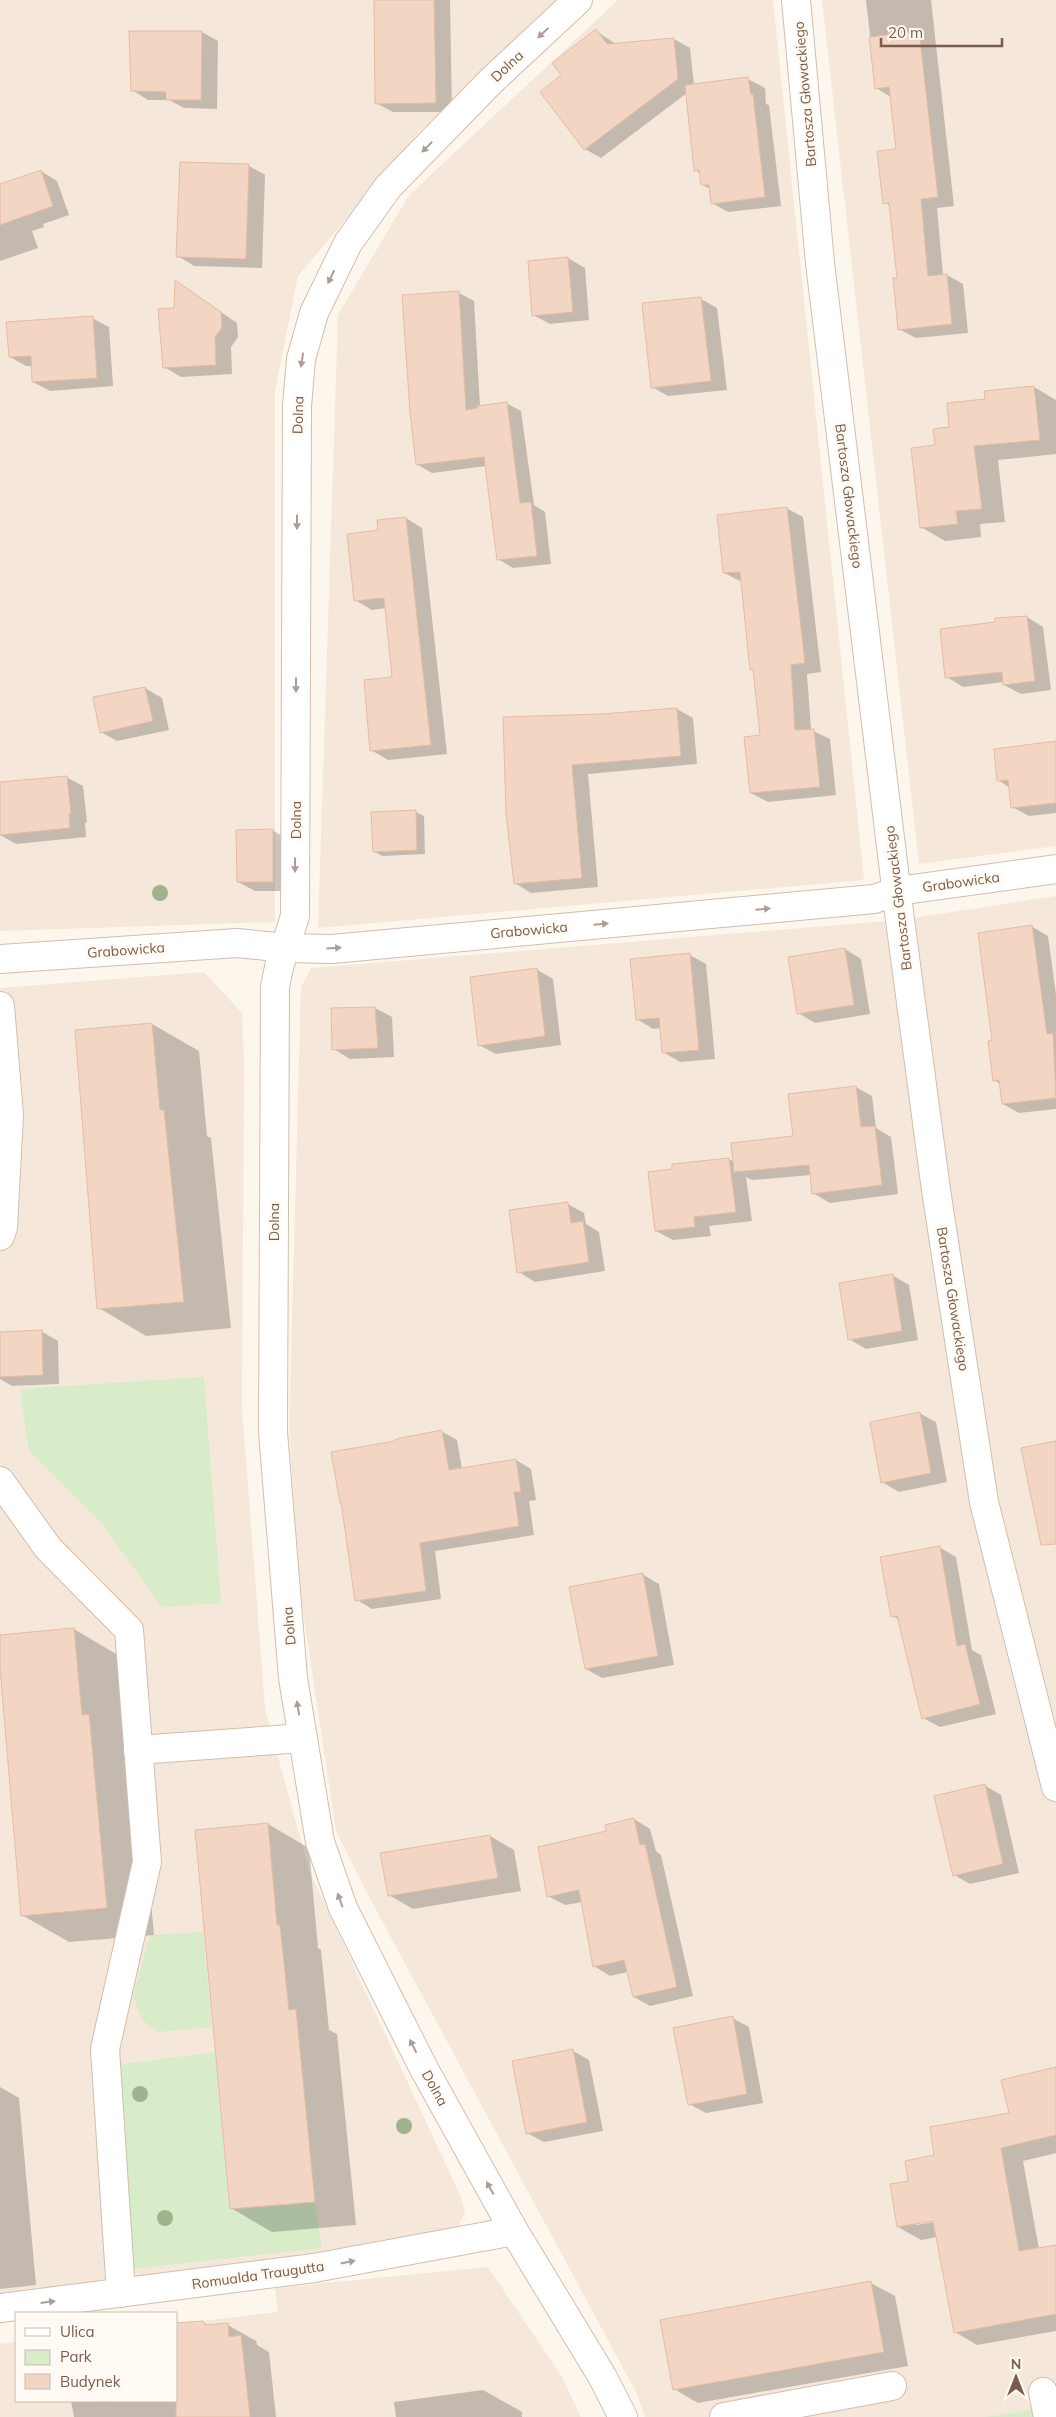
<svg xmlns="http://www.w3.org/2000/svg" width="1056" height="2417" viewBox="0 0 1056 2417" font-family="Mulish,sans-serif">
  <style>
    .residential { fill: #f5e8da }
    .green { fill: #d8ecc9 }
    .shadow { fill: #0003; fill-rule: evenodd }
    .building { fill: #f3d5c3; stroke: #e6bba3 }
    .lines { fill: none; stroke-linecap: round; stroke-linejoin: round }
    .minor-casing { stroke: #d1beb0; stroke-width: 30 }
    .minor { stroke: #fff; stroke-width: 28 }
    .tree { fill: #a0b28e }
    .oneway { fill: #af9d94 }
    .labels { text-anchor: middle; stroke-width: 5; stroke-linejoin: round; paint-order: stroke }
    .street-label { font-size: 14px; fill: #7a5c4d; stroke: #fffaf3 }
  </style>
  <rect width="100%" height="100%" fill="#fdf6ec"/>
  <g class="residential">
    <path d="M 0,0 L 560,0 L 418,133 L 298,276 L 275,391 L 275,922 L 0,931 Z"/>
    <path d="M 618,0 L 773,0 L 864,880 L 318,928 L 338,315 L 409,195 Z"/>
    <path d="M 822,0 L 1056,0 L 1056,846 L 919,864 Z"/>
    <path d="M 1056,896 L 1056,2417 L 645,2417 L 636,2392 L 367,1893 L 336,1831 L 300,1592 L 289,1430 L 301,987 L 311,968 L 900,920 Z"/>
    <path d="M 204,972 L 242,1013 L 244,1069 L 242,1407 L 265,1709 L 309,1870 L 461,2197 L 465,2212 L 457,2229 L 348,2253 L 0,2294 L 0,988 Z"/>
    <path d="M 488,2267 L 562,2377 L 581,2417 L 0,2417 L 0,2344 L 16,2342 L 16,2401 L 176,2401 L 176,2324 L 278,2312 L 275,2288 Z"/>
  </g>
  <g class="green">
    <path d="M 204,1377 L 221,1603 L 162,1607 L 102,1524 L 29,1451 L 20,1389 Z"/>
    <path d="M 203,1932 L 212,2027 L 158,2032 L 142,2020 L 133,1996 L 150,1935 Z"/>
    <path d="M 215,2052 L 230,2208 L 315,2202 L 322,2248 L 133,2269 L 117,2065 Z"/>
    <path d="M 1035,2409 L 1036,2417 L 986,2417 Z"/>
  </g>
  <g class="shadow">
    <path d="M 376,0 L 450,0 L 452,112 L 393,112 L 376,103 Z"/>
    <path d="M 866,0 L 931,0 L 954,206 L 937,208 L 943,275 L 947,275 L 963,284 L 968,333 L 916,338 L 899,329 L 898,279 L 891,206 L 885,203 L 897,150 L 891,97 L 876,88 Z"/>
    <path d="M 596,31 L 616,44 L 674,39 L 690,48 L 694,85 L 748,79 L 765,88 L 766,104 L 769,105 L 781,206 L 728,212 L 712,203 L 711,189 L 702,185 L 701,174 L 695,170 L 687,93 L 601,158 L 585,149 L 563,76 Z"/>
    <path d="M 202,32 L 218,41 L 217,109 L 184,108 L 169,100 L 148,100 L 132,90 Z"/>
    <path d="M 249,166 L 265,175 L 262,268 L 194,266 L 178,256 Z"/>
    <path d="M 41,171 L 57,181 L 69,215 L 43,224 L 44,227 L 32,231 L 38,248 L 0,261 L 0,185 Z"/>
    <path d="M 568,258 L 585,268 L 589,320 L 550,324 L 533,315 L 529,262 Z"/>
    <path d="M 177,282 L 237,323 L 238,337 L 231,347 L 232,374 L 181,377 L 164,367 L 176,309 Z"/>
    <path d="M 459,293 L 474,301 L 480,406 L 506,403 L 521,411 L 534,505 L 545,512 L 551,564 L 513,568 L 498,559 L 486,466 L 432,473 L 418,465 Z"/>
    <path d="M 701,299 L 717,308 L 727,390 L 668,396 L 652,387 Z"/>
    <path d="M 92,318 L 109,327 L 113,386 L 50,391 L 33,382 L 33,366 L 26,366 L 10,357 Z"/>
    <path d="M 1034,387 L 1056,400 L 1056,454 L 998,460 L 1005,522 L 980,524 L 981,537 L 945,541 L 921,527 L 951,428 L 987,400 Z"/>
    <path d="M 786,508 L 803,517 L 821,672 L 807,674 L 811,730 L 830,739 L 836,795 L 768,802 L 751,793 L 761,736 L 755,671 L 751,669 L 742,582 L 724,573 Z"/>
    <path d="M 406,518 L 422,528 L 447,754 L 388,760 L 371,750 L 393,678 L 386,608 L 372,610 L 355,600 L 379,531 Z"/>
    <path d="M 1027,617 L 1043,627 L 1051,690 L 1021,694 L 1004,685 L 1004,682 L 963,687 L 947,677 L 997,623 Z"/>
    <path d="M 145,688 L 162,698 L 169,730 L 117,741 L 101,732 Z"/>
    <path d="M 677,709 L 693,718 L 697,764 L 588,774 L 598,887 L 531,893 L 515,883 L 507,813 L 602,716 Z"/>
    <path d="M 1056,742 L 1056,813 L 1029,816 L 1012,807 L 1010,788 L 998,780 Z"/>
    <path d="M 66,777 L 83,786 L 87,822 L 85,823 L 86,837 L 16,844 L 0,835 L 0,783 Z"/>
    <path d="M 416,812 L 424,816 L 425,854 L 382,856 L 374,851 Z"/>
    <path d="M 272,830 L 289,840 L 290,891 L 255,891 L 238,882 Z"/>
    <path d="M 1031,926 L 1048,936 L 1056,995 L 1056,1109 L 1019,1113 L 1003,1104 L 1000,1084 L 994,1080 L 994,1042 Z"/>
    <path d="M 845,949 L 861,959 L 870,1014 L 815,1023 L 798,1013 Z"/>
    <path d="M 690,955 L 706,964 L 715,1059 L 680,1062 L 663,1052 L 661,1028 L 653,1029 L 637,1019 Z"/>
    <path d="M 536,969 L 553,979 L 561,1045 L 496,1054 L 479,1045 Z"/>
    <path d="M 375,1008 L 392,1017 L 394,1057 L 350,1059 L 334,1049 L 332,1009 Z"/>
    <path d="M 152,1024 L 199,1051 L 207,1136 L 211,1138 L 231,1328 L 146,1336 L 99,1308 Z"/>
    <path d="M 856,1087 L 872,1096 L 876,1128 L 891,1137 L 898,1194 L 830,1203 L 813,1193 L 811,1175 L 752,1180 L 746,1177 L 752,1221 L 709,1226 L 711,1236 L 673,1240 L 656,1231 L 729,1159 L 734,1162 L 794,1137 Z"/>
    <path d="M 568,1204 L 584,1213 L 586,1224 L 599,1232 L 605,1271 L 535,1282 L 519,1272 Z"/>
    <path d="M 892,1275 L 909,1285 L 918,1340 L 866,1349 L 849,1339 Z"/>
    <path d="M 41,1331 L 58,1341 L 59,1384 L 12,1386 L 0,1379 L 0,1333 Z"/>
    <path d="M 919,1413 L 936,1422 L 947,1482 L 899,1492 L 882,1482 Z"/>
    <path d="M 441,1431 L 457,1440 L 462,1469 L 516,1460 L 531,1469 L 536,1500 L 529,1501 L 534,1535 L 435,1551 L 441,1599 L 372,1609 L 357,1600 L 397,1442 Z"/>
    <path d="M 939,1547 L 956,1557 L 972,1650 L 981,1655 L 996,1714 L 940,1727 L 923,1718 L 900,1620 L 892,1616 Z"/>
    <path d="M 642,1574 L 659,1584 L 674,1665 L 602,1678 L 586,1669 Z"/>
    <path d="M 74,1629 L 121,1657 L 136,1743 L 154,1935 L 69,1942 L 22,1915 L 0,1637 Z"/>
    <path d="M 984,1785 L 1001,1795 L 1019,1873 L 970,1884 L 954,1875 Z"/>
    <path d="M 634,1819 L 650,1829 L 656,1851 L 661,1855 L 693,1996 L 650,2006 L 634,1997 L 628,1972 L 610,1976 L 594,1966 L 583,1902 L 565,1905 L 548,1896 Z"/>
    <path d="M 268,1824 L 309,1848 L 318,1948 L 321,1950 L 329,2030 L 337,2034 L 356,2225 L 272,2232 L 231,2208 Z"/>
    <path d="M 490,1836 L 514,1850 L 521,1891 L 413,1909 L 389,1895 L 382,1854 Z"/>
    <path d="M 732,2018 L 749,2027 L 763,2103 L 706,2113 L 689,2104 Z"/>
    <path d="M 573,2051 L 589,2060 L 603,2131 L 544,2142 L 527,2133 Z"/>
    <path d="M 1056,2068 L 1056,2153 L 1023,2161 L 1039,2249 L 1056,2246 L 1056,2331 L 977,2345 L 955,2332 L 938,2237 L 921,2240 L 898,2227 L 910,2182 L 936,2156 L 1011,2114 ZM 939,2219 L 940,2221 L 916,2225 L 916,2223 Z"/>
    <path d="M 0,2087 L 19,2098 L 36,2285 L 0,2289 Z"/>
    <path d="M 871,2283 L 895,2296 L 908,2366 L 698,2403 L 674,2389 Z"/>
    <path d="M 203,2322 L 209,2326 L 228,2325 L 256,2341 L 257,2345 L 269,2352 L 276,2417 L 74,2417 L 71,2401 L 176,2401 Z"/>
    <path d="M 483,2390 L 522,2412 L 522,2417 L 396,2417 L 394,2402 Z"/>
  </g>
  <g class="building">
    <path d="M 374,0 L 434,0 L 436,103 L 375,104 Z"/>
    <path d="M 596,29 L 607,44 L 674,38 L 678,79 L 584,150 L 540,92 L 561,75 L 552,63 Z"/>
    <path d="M 129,31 L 202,31 L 201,100 L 166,100 L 166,92 L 131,91 Z"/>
    <path d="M 919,31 L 938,197 L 921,199 L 928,276 L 947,274 L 952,324 L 898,330 L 893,278 L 897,278 L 889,203 L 883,204 L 877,151 L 896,149 L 889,87 L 875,89 L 869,37 Z"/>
    <path d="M 748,77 L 751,95 L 753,94 L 765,197 L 711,204 L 709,185 L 701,185 L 699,170 L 694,171 L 685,85 Z"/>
    <path d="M 180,162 L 249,164 L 246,259 L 176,257 Z"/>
    <path d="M 41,170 L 53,206 L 0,225 L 0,184 Z"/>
    <path d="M 568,257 L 573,312 L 532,316 L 528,261 Z"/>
    <path d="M 175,280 L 221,312 L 222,328 L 215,337 L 216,365 L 163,368 L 158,309 L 174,308 Z"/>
    <path d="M 459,291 L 466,410 L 477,408 L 477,406 L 507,402 L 520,503 L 531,502 L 537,556 L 497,560 L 484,457 L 416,465 L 410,412 L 402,295 Z"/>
    <path d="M 701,297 L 711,381 L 651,388 L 642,303 Z"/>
    <path d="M 93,316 L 97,378 L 32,382 L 31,356 L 9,357 L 6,322 Z"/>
    <path d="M 1034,386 L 1040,440 L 974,446 L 982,509 L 956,511 L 958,524 L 920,528 L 911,448 L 935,445 L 933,429 L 949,427 L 947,403 L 985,399 L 984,391 Z"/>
    <path d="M 787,507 L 805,663 L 791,665 L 795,730 L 814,729 L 820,787 L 750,793 L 744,737 L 760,735 L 753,669 L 750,670 L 740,572 L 723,573 L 717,515 Z"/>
    <path d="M 406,517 L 431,745 L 370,751 L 364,680 L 392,677 L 384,598 L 354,601 L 347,534 L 378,530 L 377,520 Z"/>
    <path d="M 1027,616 L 1035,681 L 1003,685 L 1002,672 L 945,678 L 940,629 L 995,622 L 995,618 Z"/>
    <path d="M 145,687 L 153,721 L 100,733 L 93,697 Z"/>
    <path d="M 677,708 L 681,756 L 572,765 L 582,878 L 514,884 L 506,813 L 503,717 L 602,714 Z"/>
    <path d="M 1056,741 L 1056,803 L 1011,808 L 1008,780 L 997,781 L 994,749 Z"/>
    <path d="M 67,776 L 71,813 L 69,814 L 70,828 L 0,835 L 0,782 Z"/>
    <path d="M 416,810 L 417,850 L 373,852 L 371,812 Z"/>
    <path d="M 273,829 L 273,882 L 237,882 L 236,830 Z"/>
    <path d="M 1032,925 L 1047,1034 L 1053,1033 L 1056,1098 L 1002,1104 L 999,1080 L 993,1081 L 988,1041 L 992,1040 L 978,933 Z"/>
    <path d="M 845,948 L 854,1005 L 797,1014 L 788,957 Z"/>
    <path d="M 690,953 L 699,1050 L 662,1053 L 659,1018 L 636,1020 L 630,959 Z"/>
    <path d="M 537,968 L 545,1036 L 478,1046 L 470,977 Z"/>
    <path d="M 375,1007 L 378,1048 L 332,1050 L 331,1008 Z"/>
    <path d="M 152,1023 L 160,1110 L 164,1110 L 184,1302 L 97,1309 L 75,1030 Z"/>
    <path d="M 856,1086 L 861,1127 L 875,1126 L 882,1185 L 812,1194 L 809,1165 L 734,1172 L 731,1143 L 793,1136 L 788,1094 Z"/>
    <path d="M 729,1158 L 736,1212 L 694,1217 L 695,1227 L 655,1231 L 648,1172 L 672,1169 L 672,1164 Z"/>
    <path d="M 568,1202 L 571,1223 L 583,1221 L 589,1262 L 517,1273 L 509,1210 Z"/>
    <path d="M 893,1274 L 902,1331 L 848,1340 L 839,1283 Z"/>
    <path d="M 42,1330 L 43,1375 L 0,1377 L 0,1332 Z"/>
    <path d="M 920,1412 L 931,1473 L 881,1483 L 870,1422 Z"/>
    <path d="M 442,1430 L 449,1470 L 516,1459 L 521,1492 L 514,1492 L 519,1526 L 420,1543 L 426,1591 L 355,1601 L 341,1502 L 340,1503 L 331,1452 L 395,1441 L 396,1439 Z"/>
    <path d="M 1056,1441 L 1056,1544 L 1041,1545 L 1021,1448 Z"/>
    <path d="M 940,1546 L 957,1646 L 965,1644 L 980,1704 L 922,1719 L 897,1616 L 891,1617 L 880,1557 Z"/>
    <path d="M 643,1573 L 658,1656 L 585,1669 L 569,1587 Z"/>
    <path d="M 74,1628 L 82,1715 L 89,1714 L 107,1908 L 21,1916 L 0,1668 L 0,1635 Z"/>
    <path d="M 985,1784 L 1003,1864 L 953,1876 L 934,1796 Z"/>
    <path d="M 634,1818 L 640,1845 L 645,1844 L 677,1987 L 633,1997 L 624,1960 L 593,1967 L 579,1890 L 547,1897 L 538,1847 L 606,1831 L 605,1825 Z"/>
    <path d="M 268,1823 L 277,1925 L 280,1925 L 289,2010 L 296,2009 L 315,2202 L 230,2209 L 195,1830 Z"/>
    <path d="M 490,1835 L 498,1878 L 388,1896 L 380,1853 Z"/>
    <path d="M 733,2016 L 747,2094 L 688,2105 L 673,2028 Z"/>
    <path d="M 573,2049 L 587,2122 L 526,2134 L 512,2061 Z"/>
    <path d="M 1056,2067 L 1056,2135 L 1001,2148 L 1019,2251 L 1056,2245 L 1056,2314 L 954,2333 L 933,2221 L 897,2227 L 890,2184 L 908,2181 L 905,2161 L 934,2155 L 930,2127 L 1009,2113 L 1001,2080 Z"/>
    <path d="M 871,2281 L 884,2352 L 673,2390 L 660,2320 Z"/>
    <path d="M 203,2321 L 205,2325 L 228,2323 L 229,2337 L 241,2335 L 250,2417 L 176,2417 L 176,2323 Z"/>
  </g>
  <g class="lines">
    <g class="minor-casing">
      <g id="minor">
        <path d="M 578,0 L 491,81 L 388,187 L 348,243 L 314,313 L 301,359 L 297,406 L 295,916 L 279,967 L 275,987 L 273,1432 L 293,1678 L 320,1842 L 343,1908 L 423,2067 L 514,2231 L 602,2376 L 623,2417"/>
        <path d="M 796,0 L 820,263 L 900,920 L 936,1190 L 984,1502 L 1056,1787"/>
        <path d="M 0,959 L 237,943 L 286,948 L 332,949 L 874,899 L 898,891 L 1056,869"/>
        <path d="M 0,1006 L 9,1115 L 3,1227 L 0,1236"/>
        <path d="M 0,1481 L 48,1548 L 129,1630 L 147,1862 L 105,2049 L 121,2293"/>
        <path d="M 138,1750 L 303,1738"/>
        <path d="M 0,2308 L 314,2268 L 514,2231"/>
        <path d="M 1043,2392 L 1048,2417"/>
        <path d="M 724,2417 L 892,2386"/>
      </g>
    </g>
    <use href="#minor" class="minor"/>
  </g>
  <g class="tree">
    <circle cx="160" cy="893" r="8"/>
    <circle cx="140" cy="2094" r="8"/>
    <circle cx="404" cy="2126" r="8"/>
    <circle cx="165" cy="2218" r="8"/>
  </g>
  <defs><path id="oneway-solid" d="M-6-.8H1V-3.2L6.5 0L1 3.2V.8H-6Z" transform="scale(1.25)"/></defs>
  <g class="oneway">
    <use href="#oneway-solid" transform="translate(543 33) rotate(137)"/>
    <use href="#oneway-solid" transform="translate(427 147) rotate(134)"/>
    <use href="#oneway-solid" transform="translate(331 277) rotate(116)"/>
    <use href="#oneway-solid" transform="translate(302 360) rotate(99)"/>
    <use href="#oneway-solid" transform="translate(297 522) rotate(90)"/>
    <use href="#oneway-solid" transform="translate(296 685) rotate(90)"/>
    <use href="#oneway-solid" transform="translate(295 865) rotate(90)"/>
    <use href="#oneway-solid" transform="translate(763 909) rotate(-5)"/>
    <use href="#oneway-solid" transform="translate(601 924) rotate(-5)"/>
    <use href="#oneway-solid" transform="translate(334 948) rotate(-3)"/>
    <use href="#oneway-solid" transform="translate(298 1708) rotate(-99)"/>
    <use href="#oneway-solid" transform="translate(340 1900) rotate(-110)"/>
    <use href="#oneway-solid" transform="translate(413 2046) rotate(-117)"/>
    <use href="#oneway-solid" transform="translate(490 2188) rotate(-119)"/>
    <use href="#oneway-solid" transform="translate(348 2262) rotate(-11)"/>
    <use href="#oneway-solid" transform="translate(48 2302) rotate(-7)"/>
  </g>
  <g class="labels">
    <g class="street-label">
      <text transform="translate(507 66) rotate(-43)" y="5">Dolna</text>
      <text transform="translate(805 94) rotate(-95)" y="5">Bartosza Głowackiego</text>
      <text transform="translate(298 415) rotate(-88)" y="5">Dolna</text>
      <text transform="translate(849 496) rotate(83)" y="5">Bartosza Głowackiego</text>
      <text transform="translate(296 820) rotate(-90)" y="5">Dolna</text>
      <text transform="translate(961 882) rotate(-8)" y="5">Grabowicka</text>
      <text transform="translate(898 898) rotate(-97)" y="5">Bartosza Głowackiego</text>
      <text transform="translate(529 930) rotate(-5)" y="5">Grabowicka</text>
      <text transform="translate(126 950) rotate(-4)" y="5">Grabowicka</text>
      <text transform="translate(274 1222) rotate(-90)" y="5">Dolna</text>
      <text transform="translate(953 1299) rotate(81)" y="5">Bartosza Głowackiego</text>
      <text transform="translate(289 1626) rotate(-95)" y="5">Dolna</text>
      <text transform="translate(435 2088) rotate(61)" y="5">Dolna</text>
      <text transform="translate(258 2275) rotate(-8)" y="5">Romualda Traugutta</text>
    </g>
  </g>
  <rect x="15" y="2312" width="162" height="90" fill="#fffaf3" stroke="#cabbb1"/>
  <rect x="25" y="2328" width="25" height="8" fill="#ffffff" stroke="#cabbb1"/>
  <text x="60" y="2337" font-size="15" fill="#7a5c4d">Ulica</text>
  <rect x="25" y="2350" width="25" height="15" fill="#d8ecc9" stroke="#cabbb1"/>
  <text x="60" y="2362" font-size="15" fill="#7a5c4d">Park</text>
  <rect x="25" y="2374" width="25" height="15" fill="#f3d5c3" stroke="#cabbb1"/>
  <text x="60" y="2387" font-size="15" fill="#7a5c4d">Budynek</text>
  <g transform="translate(1016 2377)" stroke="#fffaf3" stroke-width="4" paint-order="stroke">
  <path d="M0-4L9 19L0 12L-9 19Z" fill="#7a5c4d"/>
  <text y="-8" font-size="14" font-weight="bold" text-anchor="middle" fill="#7a5c4d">N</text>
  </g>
  <path d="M881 38v8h121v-8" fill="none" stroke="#7a5c4d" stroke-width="2.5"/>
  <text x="888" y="38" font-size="15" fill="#7a5c4d" stroke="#fffaf3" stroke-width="4" paint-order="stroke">20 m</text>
</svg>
